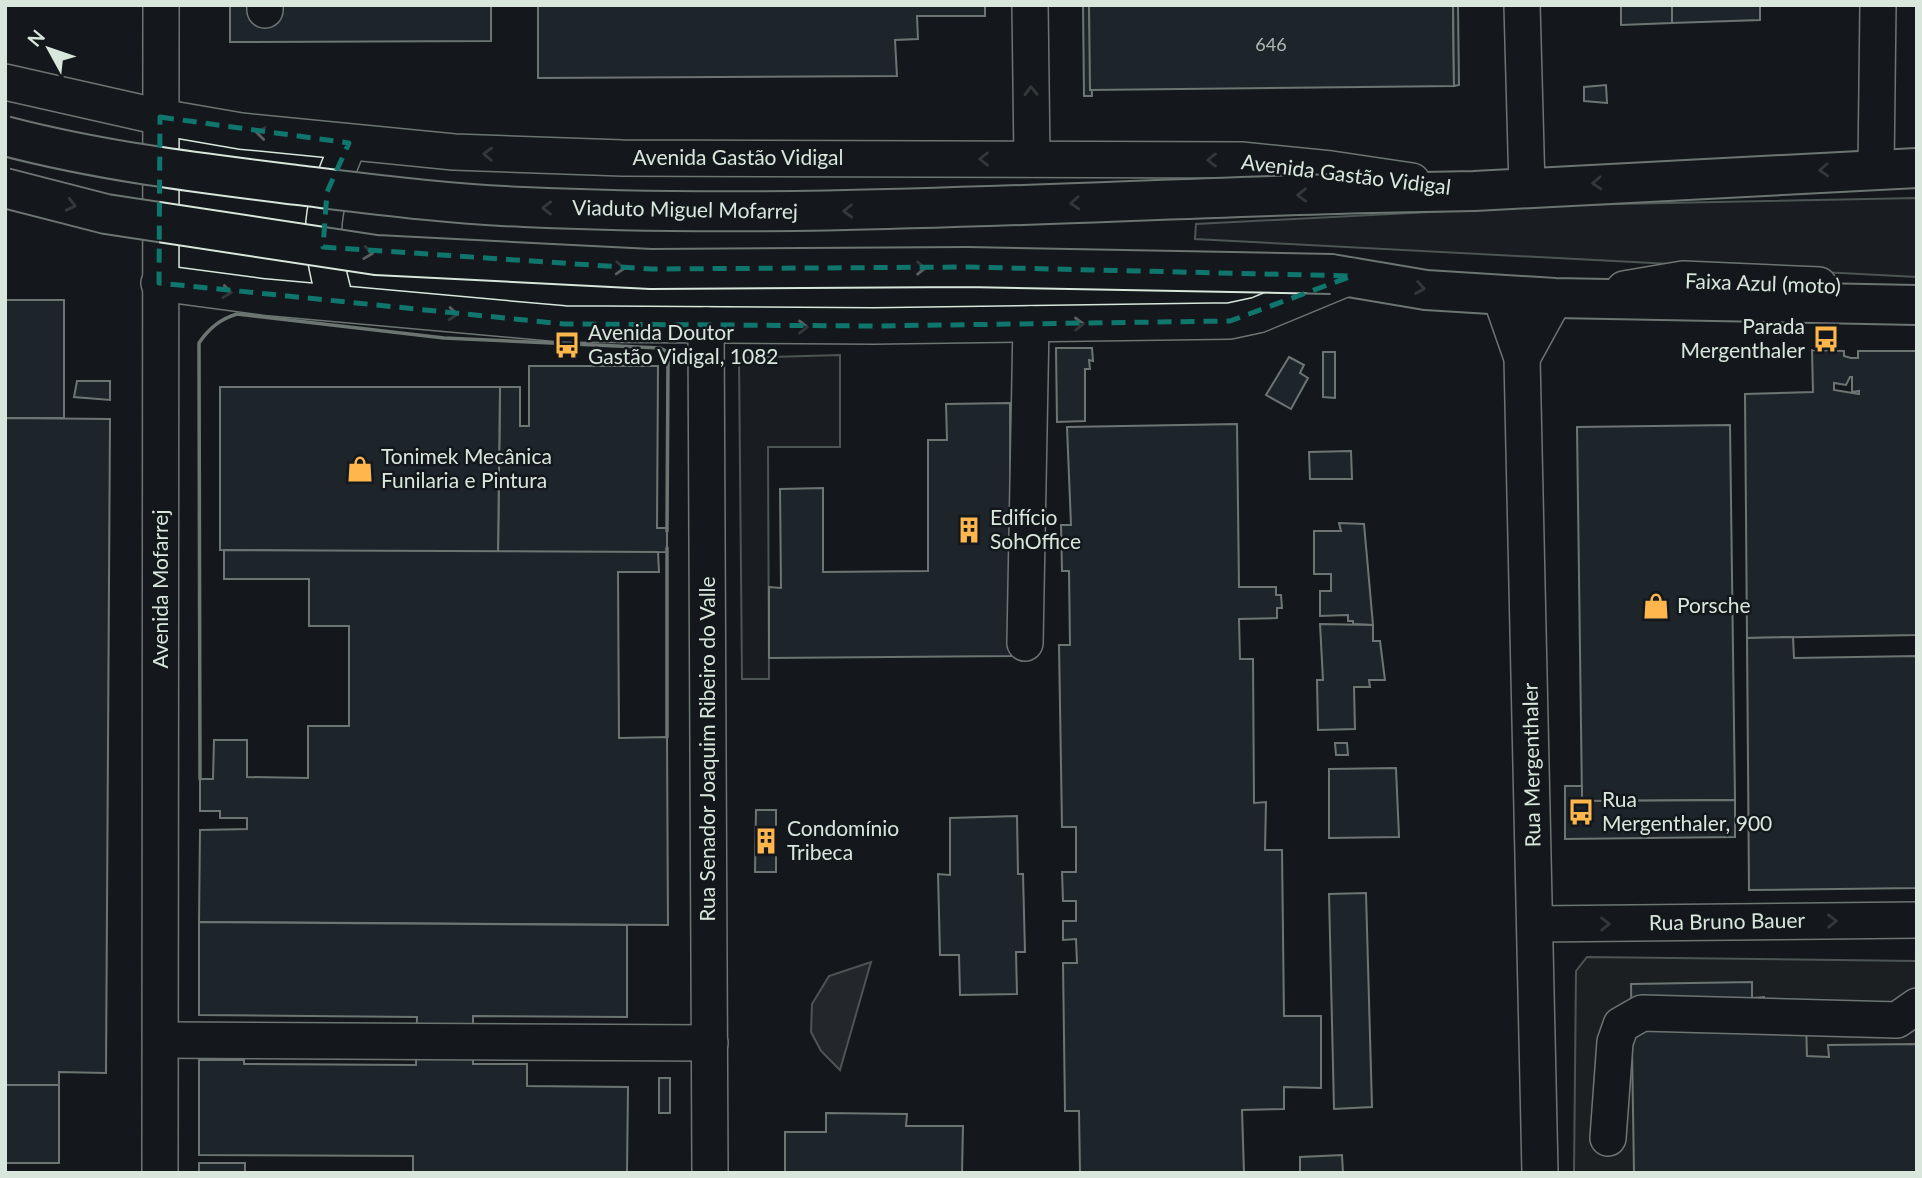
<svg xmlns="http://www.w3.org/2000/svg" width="1922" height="1178" viewBox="0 0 1922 1178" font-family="Lato,sans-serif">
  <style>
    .green { fill: #202428; stroke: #939e99; stroke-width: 2 }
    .parking { fill: #24282b; stroke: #939e99; stroke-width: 2 }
    .water { fill: #363b3e; stroke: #939e99; stroke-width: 2 }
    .building { fill: #2c363c; stroke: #d8e6dc; stroke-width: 2; fill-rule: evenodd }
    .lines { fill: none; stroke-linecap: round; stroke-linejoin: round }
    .minor-casing { stroke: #d8e6dc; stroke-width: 38 }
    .highway-casing { stroke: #d8e6dc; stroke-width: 42 }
    .minor { stroke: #14181c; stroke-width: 35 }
    .highway { stroke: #14181c; stroke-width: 38 }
    .highway-bridge-casing { stroke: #d8e6dc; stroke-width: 42; stroke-linecap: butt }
    .highway-bridge { stroke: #14181c; stroke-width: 38 }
    .wall { stroke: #d8e6dc; stroke-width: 3.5 }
    .oneway { stroke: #59605f }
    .marked { fill: none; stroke: #0f766e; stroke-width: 5; stroke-dasharray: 14 9; stroke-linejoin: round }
    .labels { text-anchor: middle; stroke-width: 5; stroke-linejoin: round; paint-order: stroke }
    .number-label { font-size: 18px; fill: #adbab4 }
    .street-label { font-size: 21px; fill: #d8e6dc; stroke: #14181c }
    .poi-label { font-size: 21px; fill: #d8e6dc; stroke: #14181c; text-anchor: start }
  </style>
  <rect width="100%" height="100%" fill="#14181c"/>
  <g class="green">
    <path d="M 1917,198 L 1917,277 L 1195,239 L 1196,224 L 1567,205 Z"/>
    <path d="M 840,355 L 840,447 L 768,447 L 769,679 L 742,679 L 739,358 Z"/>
  </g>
  <path class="parking" d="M 1587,957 L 1917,961 L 1917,1173 L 1574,1173 L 1576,971 Z"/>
  <path class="water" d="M 871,962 L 840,1070 L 821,1051 L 811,1032 L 812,1004 L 829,976 Z"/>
  <g class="building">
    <path d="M 230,5 L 491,5 L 491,41 L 230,42 Z"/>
    <path d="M 538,5 L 985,5 L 985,16 L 917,16 L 918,39 L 895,40 L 897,76 L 538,78 Z"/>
    <path d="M 1083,5 L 1089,5 L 1092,96 L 1084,96 Z"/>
    <path d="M 1089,5 L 1453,5 L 1454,86 L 1090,90 Z"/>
    <path d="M 1453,5 L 1458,5 L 1459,85 L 1454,86 Z"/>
    <path d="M 1621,5 L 1672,5 L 1672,23 L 1621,25 Z"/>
    <path d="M 1672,5 L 1760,5 L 1760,20 L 1672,23 Z"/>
    <path d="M 1606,85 L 1607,103 L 1584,101 L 1584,87 Z"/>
    <rect x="5" y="300" width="59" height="118"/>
    <path d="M 1056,348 L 1092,348 L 1093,361 L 1089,360 L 1090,369 L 1085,369 L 1085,421 L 1057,422 Z"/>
    <path d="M 1812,350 L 1844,351 L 1844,356 L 1851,358 L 1858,358 L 1858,351 L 1917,351 L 1917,635 L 1747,638 L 1745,394 L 1813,392 ZM 1850,377 L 1852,377 L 1852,392 L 1859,391 L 1859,394 L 1834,390 L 1834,383 L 1846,385 Z"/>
    <path d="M 1323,352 L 1335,352 L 1335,398 L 1323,397 Z"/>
    <path d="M 1289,357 L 1304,365 L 1300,373 L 1308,378 L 1291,409 L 1266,395 Z"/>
    <path d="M 529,366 L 658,366 L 657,528 L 667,528 L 667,552 L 498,553 L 500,387 L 520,387 L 520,426 L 529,426 Z"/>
    <path d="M 77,381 L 110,381 L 110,400 L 74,397 Z"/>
    <path d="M 220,387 L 500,387 L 498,553 L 220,550 Z"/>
    <path d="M 1010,403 L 1011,656 L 769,658 L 769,587 L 781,588 L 780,489 L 823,488 L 823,572 L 928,571 L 928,440 L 947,440 L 946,404 Z"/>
    <path d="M 5,418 L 110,419 L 106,1073 L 59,1072 L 59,1085 L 5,1085 Z"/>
    <path d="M 1237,424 L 1239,587 L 1276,587 L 1276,595 L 1281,595 L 1282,608 L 1277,608 L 1277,618 L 1239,619 L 1240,659 L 1253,659 L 1254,803 L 1266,802 L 1265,850 L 1282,850 L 1284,1016 L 1321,1016 L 1321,1088 L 1284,1087 L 1284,1109 L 1242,1110 L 1244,1173 L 1080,1173 L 1079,1111 L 1065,1111 L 1063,963 L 1077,963 L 1076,939 L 1063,940 L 1063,921 L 1076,921 L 1076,901 L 1063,901 L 1062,872 L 1076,872 L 1076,827 L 1062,827 L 1059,645 L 1070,645 L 1069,571 L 1062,571 L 1061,525 L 1071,525 L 1067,427 Z"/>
    <path d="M 1730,425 L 1735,800 L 1582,801 L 1577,427 Z"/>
    <path d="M 1351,451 L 1352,479 L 1310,479 L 1309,452 Z"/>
    <path d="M 1339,523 L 1364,524 L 1373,625 L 1353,624 L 1353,621 L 1348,621 L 1348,615 L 1320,616 L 1320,591 L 1331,591 L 1331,574 L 1314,574 L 1314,531 L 1341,531 Z"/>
    <path d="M 224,550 L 658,552 L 659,572 L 618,572 L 619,738 L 667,737 L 668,925 L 199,922 L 200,830 L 247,829 L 247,818 L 220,818 L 220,811 L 200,811 L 200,779 L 213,779 L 214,740 L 247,740 L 247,777 L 308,778 L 308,726 L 349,726 L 349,626 L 309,626 L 309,579 L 224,579 Z"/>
    <path d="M 1320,624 L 1373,625 L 1373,641 L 1380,641 L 1385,680 L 1369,680 L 1370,687 L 1354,687 L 1355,729 L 1318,730 L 1317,680 L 1323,680 Z"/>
    <path d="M 1793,637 L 1794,658 L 1917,656 L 1917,888 L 1749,890 L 1747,638 Z"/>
    <path d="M 1335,743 L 1347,743 L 1348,755 L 1336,755 Z"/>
    <path d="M 1396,768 L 1399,837 L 1329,838 L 1329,769 Z"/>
    <path d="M 1565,786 L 1582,786 L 1582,801 L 1735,800 L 1735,837 L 1565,839 Z"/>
    <path d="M 756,810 L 776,810 L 776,872 L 755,872 Z"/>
    <path d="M 1017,816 L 1018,874 L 1023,874 L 1025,952 L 1016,952 L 1017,994 L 960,995 L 959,955 L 940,955 L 938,874 L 950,875 L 950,818 Z"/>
    <path d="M 1366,893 L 1372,1107 L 1334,1109 L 1329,894 Z"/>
    <path d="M 199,922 L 627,925 L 627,1017 L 473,1016 L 473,1064 L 527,1064 L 527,1086 L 628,1087 L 627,1173 L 413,1173 L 413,1156 L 199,1155 L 199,1060 L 244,1060 L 244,1064 L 416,1065 L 417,1017 L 199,1015 Z"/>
    <path d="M 1752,982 L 1752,998 L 1764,997 L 1764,1023 L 1806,1022 L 1807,1056 L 1829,1057 L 1828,1045 L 1917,1044 L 1917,1173 L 1634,1173 L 1631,984 Z"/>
    <rect x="659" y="1078" width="11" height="35"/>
    <rect x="5" y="1085" width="54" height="78"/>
    <path d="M 826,1113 L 907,1114 L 906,1126 L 963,1126 L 962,1173 L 785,1173 L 785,1132 L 826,1132 Z"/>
    <path d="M 1342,1155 L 1343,1173 L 1300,1173 L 1300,1157 Z"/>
    <rect x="199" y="1163" width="46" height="10"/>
  </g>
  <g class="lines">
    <g class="minor-casing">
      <g id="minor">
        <path d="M 265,5 L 265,10"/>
        <path d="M 1030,5 L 1032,159"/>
        <path d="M 1522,5 L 1527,188"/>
        <path d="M 5,82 L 160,117 L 241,131 L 454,152 L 622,158 L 1241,160 L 1331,169 L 1412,181"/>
        <path d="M 1876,168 L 1878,5"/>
        <path d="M 159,283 L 264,297 L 564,324 L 874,326 L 1230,321 L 1258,315 L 1352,276"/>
        <path d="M 1624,289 L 1683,279 L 1819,285"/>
        <path d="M 1500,295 L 1522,358 L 1540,1173"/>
        <path d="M 336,303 C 316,232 320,210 349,143"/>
        <path d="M 706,325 L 710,1173"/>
        <path d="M 1522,358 L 1555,298"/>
        <path d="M 1025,643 L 1031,324"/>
        <path d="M 1536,924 L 1917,920"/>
        <path d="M 161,1040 L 710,1043"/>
        <path d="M 1608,1138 L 1615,1042 L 1621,1025 L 1642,1013 L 1897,1020 L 1917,1006"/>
        <path d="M 160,1173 L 161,5"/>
      </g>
    </g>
    <g class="highway-casing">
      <g id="highway">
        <path d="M 1371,193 L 1474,191 L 1917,168"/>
        <path d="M 1331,274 L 1426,290 L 1555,298 L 1917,305"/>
      </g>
    </g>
    <use href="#minor" class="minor"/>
    <use href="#highway" class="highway"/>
    <g class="highway-bridge-casing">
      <g id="highway-bridge">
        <path d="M 5,136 C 100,161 200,173 297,185 C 372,194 448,204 524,207 C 806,220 1088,200 1371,193"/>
        <path d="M 5,188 L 106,214 L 376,255 L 651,269 L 967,267 L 1331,274"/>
      </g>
    </g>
    <use href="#highway-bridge" class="highway-bridge"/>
    <g class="wall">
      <path d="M 667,737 L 667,548"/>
      <path d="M 200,779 L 199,343 C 209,328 220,319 237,314 L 444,338 L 660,348 L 666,351 L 668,362 L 667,531"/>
    </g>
  </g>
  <defs><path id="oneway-chevron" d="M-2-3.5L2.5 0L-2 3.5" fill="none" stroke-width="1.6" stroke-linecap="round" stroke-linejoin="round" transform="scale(1.75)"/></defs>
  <g class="oneway">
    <use href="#oneway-chevron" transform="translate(1031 91) rotate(-91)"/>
    <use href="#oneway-chevron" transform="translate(261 133) rotate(-173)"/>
    <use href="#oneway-chevron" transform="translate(488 154) rotate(-178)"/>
    <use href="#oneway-chevron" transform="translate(984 159) rotate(-180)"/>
    <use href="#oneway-chevron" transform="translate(1212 160) rotate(-180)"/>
    <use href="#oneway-chevron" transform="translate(1824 170) rotate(177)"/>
    <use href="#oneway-chevron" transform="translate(1597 183) rotate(177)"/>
    <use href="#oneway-chevron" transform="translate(1302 195) rotate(179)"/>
    <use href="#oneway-chevron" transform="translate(1075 203) rotate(177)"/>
    <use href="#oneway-chevron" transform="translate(71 205) rotate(14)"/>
    <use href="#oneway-chevron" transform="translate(547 208) rotate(-179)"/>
    <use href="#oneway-chevron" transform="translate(848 211) rotate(178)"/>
    <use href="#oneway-chevron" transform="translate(368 253) rotate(7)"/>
    <use href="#oneway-chevron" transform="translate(620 268) rotate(3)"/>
    <use href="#oneway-chevron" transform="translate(921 268) rotate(-1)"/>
    <use href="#oneway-chevron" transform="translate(1420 288) rotate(9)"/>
    <use href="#oneway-chevron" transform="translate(227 292) rotate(7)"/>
    <use href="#oneway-chevron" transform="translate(453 314) rotate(5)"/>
    <use href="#oneway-chevron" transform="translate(1079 324) rotate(-1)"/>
    <use href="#oneway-chevron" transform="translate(803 327)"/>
    <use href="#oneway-chevron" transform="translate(1832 921) rotate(-1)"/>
    <use href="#oneway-chevron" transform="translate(1605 924) rotate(-1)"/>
  </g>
  <path d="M0 0H1922V1178H0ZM 160,117 L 349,143 L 327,192 L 323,247 L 651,269 L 967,267 L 1352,276 L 1230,321 L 874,326 L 564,324 L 159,283 Z" fill="#14181c" fill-opacity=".55" fill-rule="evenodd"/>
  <path class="marked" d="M 160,117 L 349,143 L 327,192 L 323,247 L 651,269 L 967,267 L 1352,276 L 1230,321 L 874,326 L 564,324 L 159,283 Z"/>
  <defs>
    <g id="bus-bare" transform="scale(2.1)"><path d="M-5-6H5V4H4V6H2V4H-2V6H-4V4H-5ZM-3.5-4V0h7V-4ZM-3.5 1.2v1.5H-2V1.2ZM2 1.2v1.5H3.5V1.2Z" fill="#ffb74d" stroke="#14181c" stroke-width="2.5" paint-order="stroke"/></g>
    <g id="shop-bare" transform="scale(2.1)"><path d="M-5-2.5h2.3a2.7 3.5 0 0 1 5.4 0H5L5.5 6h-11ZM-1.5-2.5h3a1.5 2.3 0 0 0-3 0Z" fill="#ffb74d" stroke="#14181c" stroke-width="2.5" paint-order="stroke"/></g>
    <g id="building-bare" transform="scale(2.1)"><path d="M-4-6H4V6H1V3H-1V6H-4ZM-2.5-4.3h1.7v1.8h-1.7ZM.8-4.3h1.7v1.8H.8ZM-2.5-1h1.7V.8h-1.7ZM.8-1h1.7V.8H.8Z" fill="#ffb74d" stroke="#14181c" stroke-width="2.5" paint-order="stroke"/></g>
  </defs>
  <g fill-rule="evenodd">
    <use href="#bus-bare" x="1826" y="339"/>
    <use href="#bus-bare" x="567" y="345"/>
    <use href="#shop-bare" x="360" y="469"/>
    <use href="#building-bare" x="969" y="530"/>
    <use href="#shop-bare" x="1656" y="606"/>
    <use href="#bus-bare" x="1581" y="812"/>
    <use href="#building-bare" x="766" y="841"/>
  </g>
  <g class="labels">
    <g class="number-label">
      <text x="1271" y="51">646</text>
    </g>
    <g class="street-label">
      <text x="738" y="165">Avenida Gastão Vidigal</text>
      <text transform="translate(1346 175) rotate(7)" y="7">Avenida Gastão Vidigal</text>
      <text transform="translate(685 210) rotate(1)" y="7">Viaduto Miguel Mofarrej</text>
      <text transform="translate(1763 284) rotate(2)" y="7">Faixa Azul (moto)</text>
      <text transform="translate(161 589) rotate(-90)" y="7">Avenida Mofarrej</text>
      <text transform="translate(708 749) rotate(-90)" y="7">Rua Senador Joaquim Ribeiro do Valle</text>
      <text transform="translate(1532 765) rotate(-91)" y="7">Rua Mergenthaler</text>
      <text transform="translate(1727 922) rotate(-1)" y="7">Rua Bruno Bauer</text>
    </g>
    <g class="poi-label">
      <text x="1805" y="334" text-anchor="end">Parada<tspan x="1805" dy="24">Mergenthaler</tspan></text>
      <text x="588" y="340">Avenida Doutor<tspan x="588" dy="24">Gastão Vidigal, 1082</tspan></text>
      <text x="381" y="464">Tonimek Mecânica<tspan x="381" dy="24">Funilaria e Pintura</tspan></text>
      <text x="990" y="525">Edifício<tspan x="990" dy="24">SohOffice</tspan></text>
      <text x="1677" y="613">Porsche</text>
      <text x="1602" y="807">Rua<tspan x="1602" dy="24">Mergenthaler, 900</tspan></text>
      <text x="787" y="836">Condomínio<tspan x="787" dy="24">Tribeca</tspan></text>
    </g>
  </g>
  <rect width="1922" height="1178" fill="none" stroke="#d8e6dc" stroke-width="14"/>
  <g transform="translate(49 49) rotate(310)" stroke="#14181c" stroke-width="5" paint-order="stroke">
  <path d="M0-5L12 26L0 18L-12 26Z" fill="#d8e6dc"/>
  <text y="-10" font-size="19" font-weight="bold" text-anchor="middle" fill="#d8e6dc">N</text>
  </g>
</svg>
